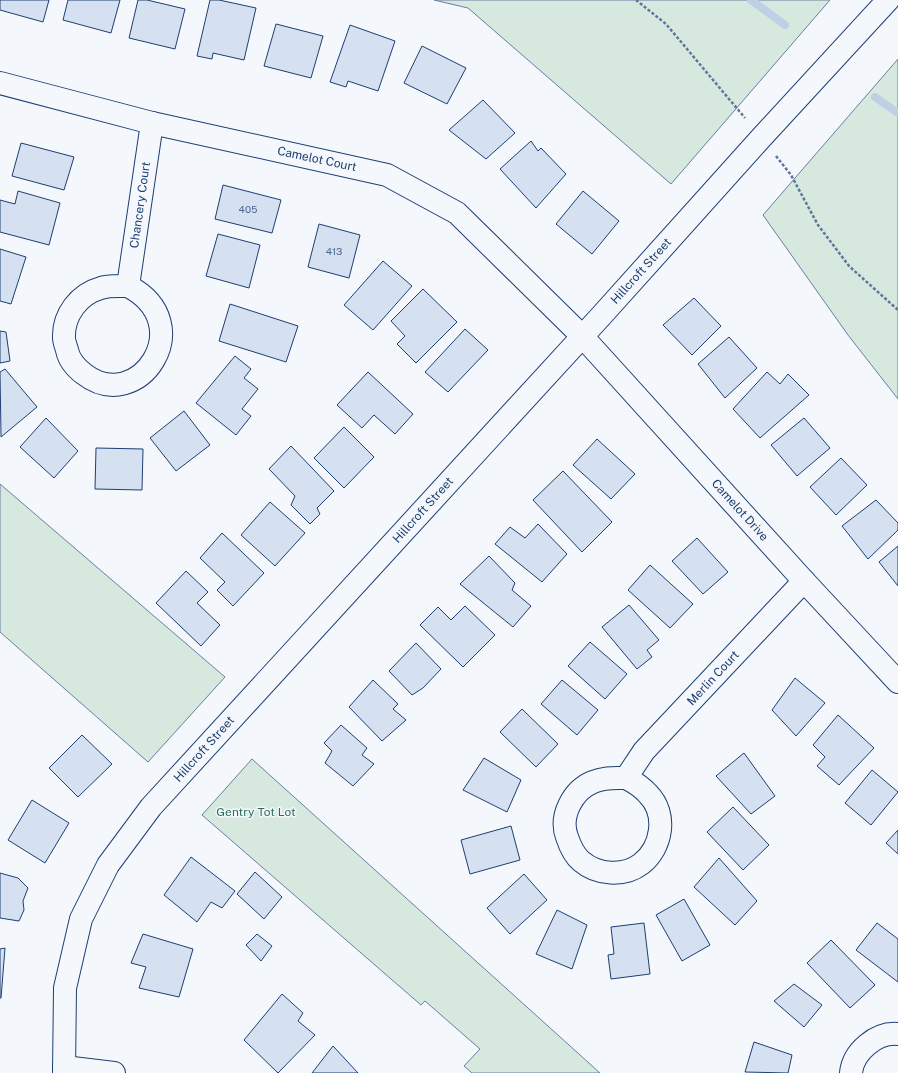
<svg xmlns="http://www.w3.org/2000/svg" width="898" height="1073" viewBox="0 0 898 1073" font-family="'Public Sans',sans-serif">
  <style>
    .green { fill: #d7e8df; stroke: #687fa3 }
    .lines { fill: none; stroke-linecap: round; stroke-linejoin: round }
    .stream { stroke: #bed0e5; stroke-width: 8 }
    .building { fill: #d5e0f0; stroke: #1d3f73 }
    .minor-casing { stroke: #1d3f73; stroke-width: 24 }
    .path { stroke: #5e769c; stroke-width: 2.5; stroke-dasharray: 3 2; stroke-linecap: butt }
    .minor { stroke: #f4f7fb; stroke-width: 22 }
    .labels { text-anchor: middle; stroke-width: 3; stroke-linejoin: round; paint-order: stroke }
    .number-label { font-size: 10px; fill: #4b6792 }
    .street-label { font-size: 12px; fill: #1d3f73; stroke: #f4f7fb }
    .park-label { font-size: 12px; fill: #2c6c60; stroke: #f4f7fb }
  </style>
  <rect width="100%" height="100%" fill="#f4f7fb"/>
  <g class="green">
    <path d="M 434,0 L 830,0 L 671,184 L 468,8 Z"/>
    <path d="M 898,59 L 898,399 L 848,335 L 763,215 Z"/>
    <path d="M 0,484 L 225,677 L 148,762 L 0,632 Z"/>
    <path d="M 252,759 L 600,1073 L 472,1073 L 464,1066 L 480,1049 L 425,1001 L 421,1005 L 202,815 Z"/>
  </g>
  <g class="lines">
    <g class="stream">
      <path d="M 751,0 L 785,25"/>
      <path d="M 875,97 L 898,113"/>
    </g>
  </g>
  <g class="building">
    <path d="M 0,0 L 49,0 L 43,22 L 0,10 Z"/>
    <path d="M 68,0 L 120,0 L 111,33 L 63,20 Z"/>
    <path d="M 138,0 L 147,0 L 185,9 L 175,49 L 129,38 Z"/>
    <path d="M 210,0 L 219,0 L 256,8 L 244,60 L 213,53 L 212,59 L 197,56 Z"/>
    <path d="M 276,24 L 323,36 L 311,78 L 264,66 Z"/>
    <path d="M 350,25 L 395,41 L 378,91 L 348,81 L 346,87 L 330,82 Z"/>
    <path d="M 422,46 L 466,68 L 447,104 L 404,83 Z"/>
    <path d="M 483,100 L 515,133 L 486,159 L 449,130 Z"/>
    <path d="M 531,141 L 538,151 L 541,148 L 566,174 L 536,208 L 500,169 Z"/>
    <path d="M 21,143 L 74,157 L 64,190 L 12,176 Z"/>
    <path d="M 223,185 L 281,200 L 272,233 L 215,219 Z"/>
    <path d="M 18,191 L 60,203 L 49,245 L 0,232 L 0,200 L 15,204 Z"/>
    <path d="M 583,191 L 619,221 L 592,254 L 556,224 Z"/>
    <path d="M 319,224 L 360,235 L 349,278 L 308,267 Z"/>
    <path d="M 218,234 L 260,245 L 249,288 L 206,276 Z"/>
    <path d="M 0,249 L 26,257 L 11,304 L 0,301 Z"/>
    <path d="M 383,261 L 412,286 L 373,330 L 344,305 Z"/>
    <path d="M 423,289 L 457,322 L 416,363 L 397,344 L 405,336 L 391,321 Z"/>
    <path d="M 694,298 L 721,326 L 692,355 L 663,325 Z"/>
    <path d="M 230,304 L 298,326 L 286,362 L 219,341 Z"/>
    <path d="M 465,329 L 488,350 L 448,392 L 425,372 Z"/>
    <path d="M 0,331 L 6,332 L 10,361 L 0,363 Z"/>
    <path d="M 729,337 L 757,368 L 725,398 L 698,364 Z"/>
    <path d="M 235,356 L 251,369 L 244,378 L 258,389 L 242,409 L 251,416 L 236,435 L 196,403 Z"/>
    <path d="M 5,369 L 37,407 L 1,437 L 0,372 Z"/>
    <path d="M 368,372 L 413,414 L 395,434 L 374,415 L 362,428 L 337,405 Z"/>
    <path d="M 767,372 L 780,384 L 788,374 L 809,395 L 760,438 L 733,409 Z"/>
    <path d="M 184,411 L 210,445 L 176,471 L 150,438 Z"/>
    <path d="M 46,418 L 78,451 L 54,478 L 20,447 Z"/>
    <path d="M 804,418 L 830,448 L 797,476 L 771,445 Z"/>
    <path d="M 344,427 L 374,457 L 344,488 L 314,458 Z"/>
    <path d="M 597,439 L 635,474 L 611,499 L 573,465 Z"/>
    <path d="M 291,446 L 334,491 L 317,508 L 320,514 L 310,524 L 291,505 L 295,496 L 269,469 Z"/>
    <path d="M 96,448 L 143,449 L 142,490 L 95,489 Z"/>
    <path d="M 841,458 L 867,485 L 836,515 L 810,487 Z"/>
    <path d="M 563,471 L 612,522 L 582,552 L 533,500 Z"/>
    <path d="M 876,500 L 898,523 L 898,530 L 868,559 L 842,526 Z"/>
    <path d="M 270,502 L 305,533 L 275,566 L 241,535 Z"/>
    <path d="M 538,524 L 567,554 L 542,582 L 495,544 L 510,527 L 525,538 Z"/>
    <path d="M 222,533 L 264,573 L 233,606 L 217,590 L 225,582 L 200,558 Z"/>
    <path d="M 697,538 L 728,572 L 703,594 L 672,561 Z"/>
    <path d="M 898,546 L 898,586 L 879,562 Z"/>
    <path d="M 489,556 L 515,583 L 512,590 L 531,606 L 513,627 L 460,584 Z"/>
    <path d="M 650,565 L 693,604 L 670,628 L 628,590 Z"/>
    <path d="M 186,571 L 208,592 L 197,603 L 220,625 L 201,646 L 156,603 Z"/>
    <path d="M 629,605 L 659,640 L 647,650 L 652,657 L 637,669 L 602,627 Z"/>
    <path d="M 465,606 L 495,635 L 463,667 L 420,625 L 438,607 L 451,620 Z"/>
    <path d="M 590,642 L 627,674 L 605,699 L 568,666 Z"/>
    <path d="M 416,643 L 441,669 L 423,688 L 412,695 L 389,671 Z"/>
    <path d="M 795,678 L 825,703 L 796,736 L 772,710 Z"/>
    <path d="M 373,680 L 398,704 L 393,709 L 406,720 L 382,741 L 349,707 Z"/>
    <path d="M 562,680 L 598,710 L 577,735 L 541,704 Z"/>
    <path d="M 522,709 L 558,744 L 536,767 L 500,732 Z"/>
    <path d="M 838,715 L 874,748 L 839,785 L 817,766 L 825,757 L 813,745 Z"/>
    <path d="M 341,725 L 367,748 L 362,755 L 374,764 L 353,786 L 325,763 L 332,751 L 324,743 Z"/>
    <path d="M 82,735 L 112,764 L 78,797 L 49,768 Z"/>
    <path d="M 744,753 L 775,796 L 751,814 L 716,776 Z"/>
    <path d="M 484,758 L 521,780 L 507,812 L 463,790 Z"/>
    <path d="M 872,770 L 898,792 L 871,825 L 845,803 Z"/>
    <path d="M 32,800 L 69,823 L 45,863 L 8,840 Z"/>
    <path d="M 733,807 L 769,845 L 743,870 L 707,832 Z"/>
    <path d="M 511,826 L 520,860 L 470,874 L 461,840 Z"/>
    <path d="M 898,830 L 898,854 L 886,843 Z"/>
    <path d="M 191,857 L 235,891 L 222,908 L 211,902 L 197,922 L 164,895 Z"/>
    <path d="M 719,858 L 757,901 L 735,925 L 694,887 Z"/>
    <path d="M 255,872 L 282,897 L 264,919 L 237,894 Z"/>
    <path d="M 0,873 L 18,878 L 28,888 L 23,901 L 24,910 L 19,921 L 0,918 Z"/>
    <path d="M 524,874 L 547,900 L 510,934 L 487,908 Z"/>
    <path d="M 684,899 L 710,945 L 682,961 L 656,915 Z"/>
    <path d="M 557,910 L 587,925 L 572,969 L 536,954 Z"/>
    <path d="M 644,923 L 650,974 L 611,979 L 608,955 L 614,954 L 611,927 Z"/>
    <path d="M 877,923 L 898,939 L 898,982 L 856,950 Z"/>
    <path d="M 143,934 L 193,949 L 179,997 L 139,988 L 146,967 L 131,963 Z"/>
    <path d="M 257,934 L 272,946 L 261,961 L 246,945 Z"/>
    <path d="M 831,940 L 875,985 L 850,1008 L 807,963 Z"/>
    <path d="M 5,948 L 1,998 L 0,998 L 0,949 Z"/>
    <path d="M 794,984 L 822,1005 L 804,1027 L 774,1001 Z"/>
    <path d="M 282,994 L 303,1013 L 298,1021 L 315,1035 L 278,1073 L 244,1040 Z"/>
    <path d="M 754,1042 L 792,1055 L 788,1073 L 745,1072 Z"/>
    <path d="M 333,1046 L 358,1073 L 312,1073 Z"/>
  </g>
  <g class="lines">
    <g class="minor-casing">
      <g id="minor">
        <path d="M 0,83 L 152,123 L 387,175 L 457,213 L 582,336 L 804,581 L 898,682"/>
        <path d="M 128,286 C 119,286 109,285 101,288 C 79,294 63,315 64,338 C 64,342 66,346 67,350 C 69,360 76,368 84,374 C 138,416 201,324 128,286 L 152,123"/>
        <path d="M 626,778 C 615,778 604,777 593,782 C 573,790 559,816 567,837 C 570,846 574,855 581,861 C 597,875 624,877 641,864 C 662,848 668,814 648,794 C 642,787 634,782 626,778 L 644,751 L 804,581"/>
        <path d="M 64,1067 L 114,1073"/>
        <path d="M 64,1073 L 65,988 L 81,919 L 108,865 L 151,807 L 602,315 L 761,138 L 888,0"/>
        <path d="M 851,1073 C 853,1052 876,1032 898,1034"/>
      </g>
    </g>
    <g class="path">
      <path d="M 636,0 L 666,24 L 745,118"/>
      <path d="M 776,156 L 791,175 L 818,225 L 849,266 L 898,310"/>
    </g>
    <use href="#minor" class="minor"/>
  </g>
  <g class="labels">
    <g class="number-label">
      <text x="248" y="213">405</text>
      <text x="334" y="255">413</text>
    </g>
    <g class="street-label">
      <text transform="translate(317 159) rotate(12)" y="4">Camelot Court</text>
      <text transform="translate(140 205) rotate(-82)" y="4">Chancery Court</text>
      <text transform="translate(641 271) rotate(-48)" y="4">Hillcroft Street</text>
      <text transform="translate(423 510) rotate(-48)" y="4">Hillcroft Street</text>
      <text transform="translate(740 510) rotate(48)" y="4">Camelot Drive</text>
      <text transform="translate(713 678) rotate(-47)" y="4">Merlin Court</text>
      <text transform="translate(204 749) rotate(-48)" y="4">Hillcroft Street</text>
    </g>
    <g class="park-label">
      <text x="256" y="816">Gentry Tot Lot</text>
    </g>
  </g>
</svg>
